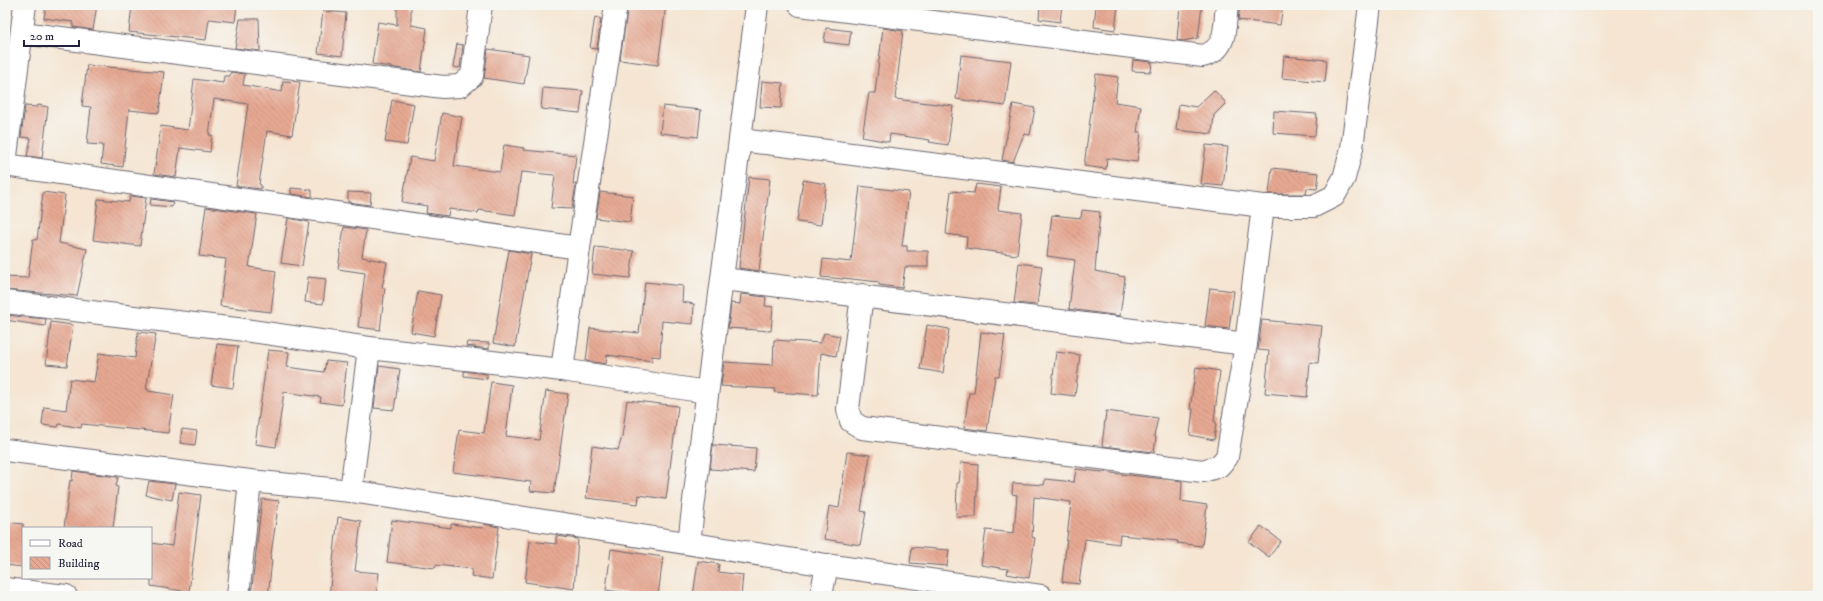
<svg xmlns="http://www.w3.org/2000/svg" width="1823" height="601" viewBox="0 0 1823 601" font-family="'IM FELL DW Pica',serif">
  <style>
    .building { fill: url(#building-back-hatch) }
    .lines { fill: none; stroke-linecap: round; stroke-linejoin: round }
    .minor-casing { stroke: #6c6670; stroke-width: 24 }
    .minor { stroke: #fff; stroke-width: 22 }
  </style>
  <defs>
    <pattern id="building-back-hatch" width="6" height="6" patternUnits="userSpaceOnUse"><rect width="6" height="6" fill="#e6a892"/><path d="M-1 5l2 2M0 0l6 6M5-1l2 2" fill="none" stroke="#c5907f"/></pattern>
  </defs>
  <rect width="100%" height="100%" fill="#f6f6f2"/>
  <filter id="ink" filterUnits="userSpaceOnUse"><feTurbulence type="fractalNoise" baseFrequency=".025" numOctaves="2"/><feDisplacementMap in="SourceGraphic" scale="8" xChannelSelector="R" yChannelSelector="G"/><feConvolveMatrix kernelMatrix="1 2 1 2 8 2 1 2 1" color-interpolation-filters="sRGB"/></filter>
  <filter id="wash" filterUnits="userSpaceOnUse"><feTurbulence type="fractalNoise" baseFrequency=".012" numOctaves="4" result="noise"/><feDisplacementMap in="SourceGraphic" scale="16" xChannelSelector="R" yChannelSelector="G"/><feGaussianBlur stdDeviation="0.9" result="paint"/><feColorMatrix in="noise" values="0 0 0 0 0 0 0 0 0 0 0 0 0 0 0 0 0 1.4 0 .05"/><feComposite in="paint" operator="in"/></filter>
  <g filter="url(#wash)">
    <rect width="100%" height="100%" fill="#f5e5d2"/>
    <g id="blocks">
      <g class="building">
        <path d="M 46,5 L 97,5 L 93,30 L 73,27 L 73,22 L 44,18 Z"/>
        <path d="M 132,5 L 237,5 L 235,22 L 209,19 L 206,40 L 129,32 Z"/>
        <path d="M 397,5 L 411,5 L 411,25 L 427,28 L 421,72 L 372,64 L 378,22 L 397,25 Z"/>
        <path d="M 628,5 L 666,5 L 658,65 L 620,60 Z"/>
        <path d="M 1040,5 L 1062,5 L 1060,22 L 1039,19 Z"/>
        <path d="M 1096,5 L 1118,5 L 1115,30 L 1094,27 Z"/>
        <path d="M 1180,5 L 1202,5 L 1198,38 L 1183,41 L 1177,40 Z"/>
        <path d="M 1240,5 L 1283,5 L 1280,25 L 1238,20 Z"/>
        <path d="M 323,11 L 346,13 L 342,56 L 318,53 Z"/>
        <path d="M 595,17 L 601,19 L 597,49 L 590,48 Z"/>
        <path d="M 240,19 L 259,19 L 260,51 L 235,48 Z"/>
        <path d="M 826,28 L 851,31 L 849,45 L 824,42 Z"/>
        <path d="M 883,28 L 903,31 L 895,99 L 953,106 L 948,145 L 929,142 L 930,140 L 890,134 L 889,142 L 862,137 L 869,93 L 875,93 Z"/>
        <path d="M 457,44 L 463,45 L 460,68 L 453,67 Z"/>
        <path d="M 488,49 L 529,55 L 524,84 L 484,78 Z"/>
        <path d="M 961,55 L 1011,61 L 1005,106 L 956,99 Z"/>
        <path d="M 1284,56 L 1327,60 L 1325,82 L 1282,78 Z"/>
        <path d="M 1133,60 L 1152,62 L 1151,72 L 1132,71 Z"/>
        <path d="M 87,65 L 164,72 L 159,113 L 129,110 L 123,167 L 101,164 L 103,145 L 87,144 L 91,107 L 82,106 Z"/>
        <path d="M 231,72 L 245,74 L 243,85 L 282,92 L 283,81 L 300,82 L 292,135 L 267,131 L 259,184 L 261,185 L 261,189 L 236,186 L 248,104 L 214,99 L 209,135 L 212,135 L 210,152 L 180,148 L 176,177 L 154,174 L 161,126 L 188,130 L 194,79 L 223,83 L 224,76 L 230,76 Z"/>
        <path d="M 1096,74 L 1118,77 L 1115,102 L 1141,106 L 1137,132 L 1141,132 L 1137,162 L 1107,158 L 1106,169 L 1084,166 Z"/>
        <path d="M 762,81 L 783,83 L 781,108 L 760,107 Z"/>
        <path d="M 543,88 L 583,91 L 580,113 L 541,109 Z"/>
        <path d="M 1214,90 L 1226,103 L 1214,115 L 1212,134 L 1176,130 L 1179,104 L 1196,107 Z"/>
        <path d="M 392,100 L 414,104 L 407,145 L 385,142 Z"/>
        <path d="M 1013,104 L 1035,108 L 1030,135 L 1024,134 L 1013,162 L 1002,160 Z"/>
        <path d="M 38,105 L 48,107 L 42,158 L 27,156 L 31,138 L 21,137 L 25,106 L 37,107 Z"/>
        <path d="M 663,106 L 701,110 L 698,137 L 660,133 Z"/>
        <path d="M 1274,111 L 1317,114 L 1315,136 L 1273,133 Z"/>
        <path d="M 442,113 L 462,117 L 454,166 L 500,172 L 504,145 L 524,148 L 523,150 L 576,155 L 573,184 L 576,184 L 572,209 L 551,208 L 555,175 L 521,172 L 515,215 L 479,210 L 478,213 L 449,209 L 448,216 L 426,213 L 427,206 L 402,202 L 410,157 L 434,161 Z"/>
        <path d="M 1206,145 L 1228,147 L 1223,186 L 1201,184 Z"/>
        <path d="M 1272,168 L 1319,173 L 1317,189 L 1307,188 L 1306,194 L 1269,194 Z"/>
        <path d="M 749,177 L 770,179 L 759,271 L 739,268 Z"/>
        <path d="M 803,180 L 826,184 L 821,225 L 797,222 Z"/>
        <path d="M 976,184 L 1001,187 L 998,210 L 1022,213 L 1017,255 L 966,248 L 967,237 L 946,234 L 951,191 L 974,193 Z"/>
        <path d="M 860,186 L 909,192 L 902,246 L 907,246 L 907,251 L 928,251 L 928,267 L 905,267 L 902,288 L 879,285 L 879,282 L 843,278 L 843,279 L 821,277 L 823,259 L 851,262 Z"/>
        <path d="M 291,188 L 312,190 L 312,197 L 291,194 Z"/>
        <path d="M 43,192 L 65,195 L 59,243 L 87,249 L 77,296 L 5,290 L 5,277 L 28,278 L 33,239 L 37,240 Z"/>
        <path d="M 348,192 L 371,193 L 370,205 L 348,202 Z"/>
        <path d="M 600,192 L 633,196 L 630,222 L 596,218 Z"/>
        <path d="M 130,196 L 146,198 L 140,246 L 93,240 L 98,199 L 129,202 Z"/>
        <path d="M 151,199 L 173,202 L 172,207 L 150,205 Z"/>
        <path d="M 206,207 L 257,214 L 249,267 L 276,271 L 271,312 L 220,306 L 226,259 L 199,256 Z"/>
        <path d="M 1082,210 L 1100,212 L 1095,271 L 1125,277 L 1120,316 L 1069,309 L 1075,260 L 1047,256 L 1052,215 L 1081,218 Z"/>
        <path d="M 288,218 L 309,222 L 302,266 L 281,263 Z"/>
        <path d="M 344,227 L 366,230 L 362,257 L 387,262 L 382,288 L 385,288 L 380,330 L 358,327 L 365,273 L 338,269 Z"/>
        <path d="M 595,247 L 634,251 L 630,278 L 592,274 Z"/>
        <path d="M 509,250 L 531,254 L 515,347 L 493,343 Z"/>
        <path d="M 1019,263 L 1042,266 L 1037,305 L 1014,303 Z"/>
        <path d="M 308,277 L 326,279 L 323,304 L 305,302 Z"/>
        <path d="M 645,282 L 683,286 L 682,302 L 694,304 L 693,324 L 662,321 L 660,357 L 652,356 L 652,361 L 607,355 L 606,364 L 586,361 L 590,328 L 639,333 Z"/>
        <path d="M 1210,288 L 1234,291 L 1229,329 L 1205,326 Z"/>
        <path d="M 418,291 L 441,295 L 434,336 L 411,332 Z"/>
        <path d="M 741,294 L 766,297 L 765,306 L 773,307 L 771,331 L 728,328 L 731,303 L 740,304 Z"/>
        <path d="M 5,315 L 46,319 L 45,326 L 5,320 Z"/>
        <path d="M 1262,320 L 1322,326 L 1318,363 L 1310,362 L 1307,397 L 1265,393 L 1269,351 L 1258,350 Z"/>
        <path d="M 51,322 L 73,325 L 67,366 L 46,364 Z"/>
        <path d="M 927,325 L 949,329 L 943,373 L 920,369 Z"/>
        <path d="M 138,332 L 156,334 L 146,389 L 148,389 L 148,391 L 174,395 L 168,433 L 82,424 L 81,428 L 59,424 L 58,427 L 42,425 L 44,407 L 66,410 L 70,379 L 94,382 L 99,353 L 135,358 Z"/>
        <path d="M 981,332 L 1005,335 L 999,376 L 995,376 L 987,431 L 964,428 L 969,393 L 974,393 Z"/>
        <path d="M 824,333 L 840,336 L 836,356 L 821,353 L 818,395 L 774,392 L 775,389 L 721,386 L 724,362 L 773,365 L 774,340 L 821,343 Z"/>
        <path d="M 467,342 L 489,343 L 489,349 L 466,346 Z"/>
        <path d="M 217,344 L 238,346 L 233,388 L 211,385 Z"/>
        <path d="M 268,350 L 289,352 L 287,367 L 324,372 L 326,361 L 347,363 L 342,405 L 320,402 L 321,397 L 284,392 L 276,447 L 255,444 Z"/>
        <path d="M 1056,352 L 1080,355 L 1075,396 L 1051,393 Z"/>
        <path d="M 379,366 L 400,369 L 394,410 L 374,408 Z"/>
        <path d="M 1196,367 L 1220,371 L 1214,421 L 1216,422 L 1214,440 L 1190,435 L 1193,409 L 1190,409 Z"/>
        <path d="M 464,371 L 487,374 L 487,379 L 464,376 Z"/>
        <path d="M 491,382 L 512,385 L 506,436 L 539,440 L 546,391 L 568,394 L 554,493 L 530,491 L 531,482 L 453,472 L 459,430 L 484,433 Z"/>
        <path d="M 627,400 L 678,406 L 666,499 L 639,495 L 638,504 L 586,498 L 592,446 L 618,450 L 622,437 Z"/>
        <path d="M 1106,411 L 1158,418 L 1154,436 L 1156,437 L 1154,452 L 1102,446 Z"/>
        <path d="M 182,429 L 197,431 L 195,445 L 180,443 Z"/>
        <path d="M 713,445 L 756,448 L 754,472 L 710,469 Z"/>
        <path d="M 847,452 L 870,455 L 861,511 L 866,512 L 860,545 L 824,539 L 829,506 L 839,508 Z"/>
        <path d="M 961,462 L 978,464 L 976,517 L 956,517 L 957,483 L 959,483 Z"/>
        <path d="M 1076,469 L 1182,481 L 1181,501 L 1207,505 L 1202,546 L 1177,543 L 1178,541 L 1120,535 L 1119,544 L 1085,539 L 1079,584 L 1062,582 L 1071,502 L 1034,497 L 1032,537 L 1035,538 L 1029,578 L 1007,574 L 1008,569 L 981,565 L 986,530 L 1014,533 L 1017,495 L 1012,494 L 1013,483 L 1044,485 L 1045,479 L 1074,482 Z"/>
        <path d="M 73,471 L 118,477 L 116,486 L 118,487 L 113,528 L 64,528 L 70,480 L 72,481 Z"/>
        <path d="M 149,481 L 175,484 L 172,500 L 146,495 Z"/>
        <path d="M 179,492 L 201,495 L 189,592 L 151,586 L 151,543 L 172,546 Z"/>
        <path d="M 262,499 L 279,501 L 270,560 L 272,560 L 268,596 L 251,596 Z"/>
        <path d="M 338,517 L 361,521 L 355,571 L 379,573 L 376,596 L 329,596 Z"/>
        <path d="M 392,520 L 451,528 L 451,524 L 483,528 L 484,524 L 499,527 L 492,579 L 471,576 L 472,569 L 436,565 L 435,568 L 387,562 Z"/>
        <path d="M 5,522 L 23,524 L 23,567 L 5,565 Z"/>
        <path d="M 1261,526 L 1281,541 L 1269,557 L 1249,542 Z"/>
        <path d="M 556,536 L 578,539 L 574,589 L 525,582 L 530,541 L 556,544 Z"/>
        <path d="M 912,547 L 949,550 L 947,566 L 910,563 Z"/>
        <path d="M 611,549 L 663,557 L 658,596 L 646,596 L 606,590 Z"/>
        <path d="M 698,561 L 719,564 L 718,572 L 743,575 L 741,596 L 693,596 Z"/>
      </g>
    </g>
  </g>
  <g filter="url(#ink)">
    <use href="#blocks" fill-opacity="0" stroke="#6c6670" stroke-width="1"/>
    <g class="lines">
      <g class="minor-casing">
        <g id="minor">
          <path d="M 800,5 L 1203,56 C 1228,49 1224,27 1227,5"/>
          <path d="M 22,33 L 443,87 L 460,86 L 472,76 L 481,5"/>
          <path d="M 741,140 L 1263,206 L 1314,206 L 1334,196 L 1344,178 L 1352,148 L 1370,5"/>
          <path d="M 5,164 L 25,5"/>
          <path d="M 5,165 L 579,248"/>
          <path d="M 723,279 L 1246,344"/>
          <path d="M 862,295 L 848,409 L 851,421 L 862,428 L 1203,471 L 1219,466 L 1227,457 L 1246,344 L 1263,206"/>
          <path d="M 5,302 L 237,329 L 369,348 L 562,370 L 707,392"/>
          <path d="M 562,370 L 579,248 L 616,5"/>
          <path d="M 5,450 L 250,481 L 351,491 L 827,565 L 1041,596"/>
          <path d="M 351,491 L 369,348"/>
          <path d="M 689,543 C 710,363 735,184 757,5"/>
          <path d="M 5,589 L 66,596"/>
          <path d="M 238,596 L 250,481"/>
          <path d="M 821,596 L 827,565"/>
        </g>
      </g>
      <use href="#minor" class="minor"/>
    </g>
  </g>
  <rect width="1823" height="601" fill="none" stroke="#f6f6f2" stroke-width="20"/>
  <rect x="22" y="527" width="130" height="52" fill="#f6f6f2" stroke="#a1a1a9"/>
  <rect x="30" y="540" width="20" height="6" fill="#ffffff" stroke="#a1a1a9"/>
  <text x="58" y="547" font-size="12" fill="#22223b">Road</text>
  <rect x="30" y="557" width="20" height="12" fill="url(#building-back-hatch)" stroke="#a1a1a9"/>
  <text x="58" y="567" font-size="12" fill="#22223b">Building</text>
  <path d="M24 40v6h55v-6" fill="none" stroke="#22223b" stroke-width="2"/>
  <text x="30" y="40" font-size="12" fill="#22223b" stroke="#f6f6f2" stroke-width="3" paint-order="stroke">20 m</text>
</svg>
